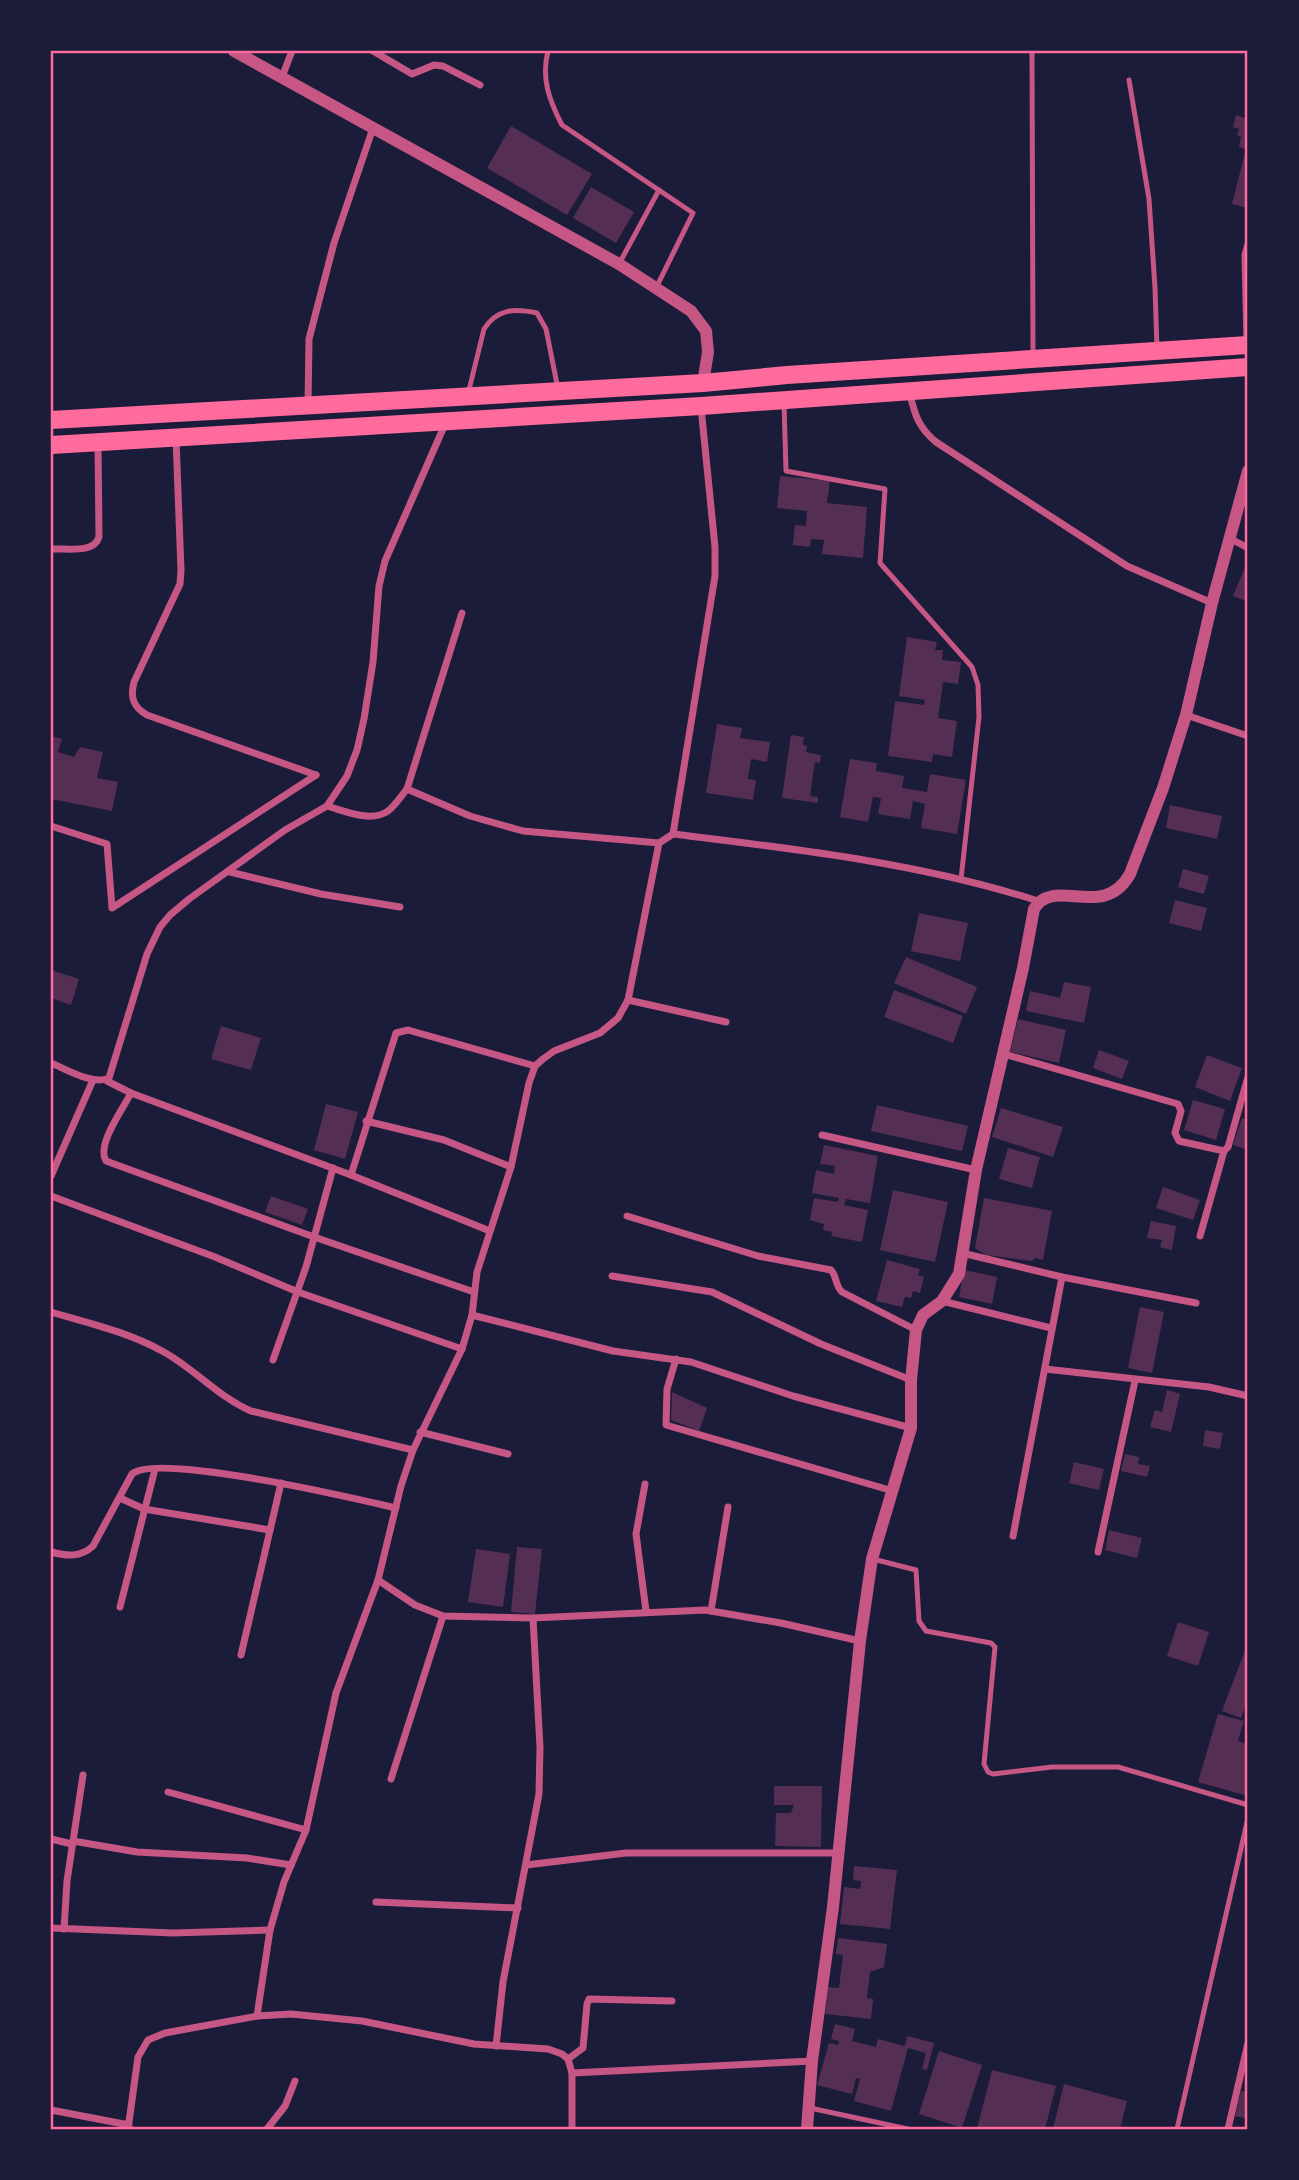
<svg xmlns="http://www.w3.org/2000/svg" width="1299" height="2180" viewBox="0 0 1299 2180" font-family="'Exo 2',sans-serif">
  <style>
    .building { fill: #542f53 }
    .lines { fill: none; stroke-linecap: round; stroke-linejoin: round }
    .service { stroke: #c65784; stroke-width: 5 }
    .minor { stroke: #c65784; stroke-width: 7 }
    .tertiary { stroke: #c65784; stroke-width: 12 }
    .primary { stroke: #ff6b9d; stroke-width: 18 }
    .neatline { fill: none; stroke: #ff6b9d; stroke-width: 2.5 }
  </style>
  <rect width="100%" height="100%" fill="#1b1b3a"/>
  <g class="building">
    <path d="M 1236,115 L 1248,119 L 1248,208 L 1232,204 L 1246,149 L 1239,147 L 1241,137 L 1237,135 L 1239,129 L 1233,127 Z"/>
    <path d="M 511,126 L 592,174 L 567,215 L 487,168 Z"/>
    <path d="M 591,187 L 634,212 L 616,243 L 573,218 Z"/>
    <path d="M 780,476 L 830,481 L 827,503 L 867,507 L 863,558 L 822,554 L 824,540 L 811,539 L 810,547 L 793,545 L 795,525 L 806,526 L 807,511 L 777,508 Z"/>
    <path d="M 1246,565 L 1248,566 L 1248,602 L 1233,596 Z"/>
    <path d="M 907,637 L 937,642 L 935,650 L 943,650 L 942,660 L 961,662 L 958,684 L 943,682 L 938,718 L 957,721 L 952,757 L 933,754 L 932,762 L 888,756 L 895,701 L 924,705 L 925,700 L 899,696 Z"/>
    <path d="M 717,724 L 742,728 L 740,738 L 770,742 L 767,762 L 751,759 L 748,779 L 756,780 L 753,800 L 706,793 Z"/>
    <path d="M 791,735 L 804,737 L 803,745 L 807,746 L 806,752 L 821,755 L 820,763 L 815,762 L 810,796 L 818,797 L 818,803 L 782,798 Z"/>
    <path d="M 51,736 L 62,739 L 58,752 L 74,757 L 80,747 L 103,752 L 97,778 L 118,782 L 112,811 L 51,799 Z"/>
    <path d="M 850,759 L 877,763 L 876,771 L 904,776 L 902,788 L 927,792 L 930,774 L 966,780 L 957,834 L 921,828 L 925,804 L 913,801 L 910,819 L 878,814 L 881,798 L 873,797 L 868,822 L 840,817 Z"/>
    <path d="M 1170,805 L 1222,816 L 1217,839 L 1166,828 Z"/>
    <path d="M 1183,869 L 1209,876 L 1204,894 L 1178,887 Z"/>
    <path d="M 1175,900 L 1207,908 L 1201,931 L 1169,923 Z"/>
    <path d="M 919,913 L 968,923 L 960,961 L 911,951 Z"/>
    <path d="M 906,957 L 977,987 L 966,1014 L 894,983 Z"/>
    <path d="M 51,970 L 79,979 L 71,1005 L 51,998 Z"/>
    <path d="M 1064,982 L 1091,987 L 1084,1023 L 1026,1011 L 1030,991 L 1060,998 Z"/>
    <path d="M 894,990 L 963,1016 L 953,1043 L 884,1017 Z"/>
    <path d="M 1018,1019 L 1066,1030 L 1059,1063 L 1010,1052 Z"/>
    <path d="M 221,1026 L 261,1038 L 251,1070 L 211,1059 Z"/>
    <path d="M 1099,1050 L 1129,1061 L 1122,1079 L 1093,1068 Z"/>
    <path d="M 1207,1055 L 1242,1068 L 1230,1101 L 1195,1087 Z"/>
    <path d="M 1193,1100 L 1225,1109 L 1216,1140 L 1184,1130 Z"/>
    <path d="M 326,1104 L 358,1112 L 345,1159 L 314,1150 Z"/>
    <path d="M 877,1105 L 968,1126 L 962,1151 L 871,1131 Z"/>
    <path d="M 1001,1108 L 1063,1127 L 1053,1157 L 992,1137 Z"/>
    <path d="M 1242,1118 L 1248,1120 L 1248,1150 L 1233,1145 Z"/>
    <path d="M 824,1145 L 878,1156 L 870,1203 L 846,1199 L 844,1205 L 868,1210 L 862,1242 L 831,1236 L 832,1232 L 823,1230 L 824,1224 L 810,1220 L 814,1198 L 838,1202 L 839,1198 L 812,1193 L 816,1170 L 834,1174 L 835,1166 L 820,1164 Z"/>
    <path d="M 1008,1148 L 1040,1157 L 1032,1188 L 999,1179 Z"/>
    <path d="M 1163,1187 L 1200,1200 L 1193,1220 L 1156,1208 Z"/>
    <path d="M 893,1190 L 948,1202 L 935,1262 L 880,1250 Z"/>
    <path d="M 271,1196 L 308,1209 L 302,1225 L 265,1212 Z"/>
    <path d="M 984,1198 L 1052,1211 L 1043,1260 L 1035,1258 L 1032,1261 L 986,1255 L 975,1248 Z"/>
    <path d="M 1151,1221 L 1176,1226 L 1172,1250 L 1160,1247 L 1162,1240 L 1147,1238 Z"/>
    <path d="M 887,1260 L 920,1269 L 918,1275 L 924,1277 L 920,1293 L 913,1291 L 911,1298 L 905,1297 L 902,1307 L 876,1301 Z"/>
    <path d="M 964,1270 L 997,1277 L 992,1304 L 959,1297 Z"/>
    <path d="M 1140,1307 L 1164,1312 L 1152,1373 L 1128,1368 Z"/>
    <path d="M 1167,1390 L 1180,1394 L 1171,1432 L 1150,1427 L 1155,1410 L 1162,1412 Z"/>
    <path d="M 672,1392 L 707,1408 L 699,1431 L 671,1420 Z"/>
    <path d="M 1205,1430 L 1223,1433 L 1220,1449 L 1203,1446 Z"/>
    <path d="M 1125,1454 L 1139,1457 L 1138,1464 L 1150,1466 L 1147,1477 L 1121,1471 Z"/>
    <path d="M 1074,1462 L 1104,1469 L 1099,1490 L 1069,1483 Z"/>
    <path d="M 1109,1530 L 1142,1538 L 1137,1558 L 1105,1550 Z"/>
    <path d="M 517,1547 L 542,1549 L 535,1614 L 511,1612 Z"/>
    <path d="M 476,1549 L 510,1554 L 503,1607 L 468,1602 Z"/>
    <path d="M 1178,1622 L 1209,1632 L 1198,1666 L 1167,1656 Z"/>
    <path d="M 1246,1648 L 1248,1649 L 1248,1700 L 1241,1718 L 1222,1711 Z"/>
    <path d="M 1218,1714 L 1244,1721 L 1238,1741 L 1246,1744 L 1248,1740 L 1248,1796 L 1198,1782 Z"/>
    <path d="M 774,1786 L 822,1786 L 821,1847 L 775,1846 L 776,1813 L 791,1813 L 794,1805 L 774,1805 Z"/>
    <path d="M 854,1866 L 897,1870 L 890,1929 L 840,1924 L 844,1887 L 860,1889 L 861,1881 L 853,1880 Z"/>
    <path d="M 838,1938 L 887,1944 L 884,1967 L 870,1972 L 867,1998 L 873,1999 L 871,2019 L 825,2014 L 828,1987 L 839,1988 L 843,1955 L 836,1954 Z"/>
    <path d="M 835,2024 L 855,2029 L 852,2041 L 876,2047 L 878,2039 L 905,2046 L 907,2036 L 934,2043 L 927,2070 L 922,2069 L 926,2053 L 908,2048 L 891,2111 L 854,2101 L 860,2079 L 856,2078 L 852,2094 L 817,2085 L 829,2043 L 838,2045 L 839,2041 L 831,2039 Z"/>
    <path d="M 939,2051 L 982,2065 L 962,2128 L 919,2114 Z"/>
    <path d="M 992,2070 L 1056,2086 L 1045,2129 L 977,2129 Z"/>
    <path d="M 1064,2084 L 1127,2101 L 1120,2129 L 1053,2129 Z"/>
    <path d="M 1241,2091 L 1248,2092 L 1248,2119 L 1235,2116 Z"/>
  </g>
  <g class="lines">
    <g class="service">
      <path d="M 548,51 C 541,78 549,100 562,125 L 693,213 L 656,288"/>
      <path d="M 1032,51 L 1033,354"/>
      <path d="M 1129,80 L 1149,199 L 1155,288 L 1157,349"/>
      <path d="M 619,264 L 659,190"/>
      <path d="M 468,394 L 484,329 C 497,309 514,308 537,313 L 546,329 L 558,389"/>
      <path d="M 784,403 L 786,471 L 885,489 L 880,563 L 972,667 L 978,685 L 979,717 L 961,879"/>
      <path d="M 873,1559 L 916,1570 L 919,1621 L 926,1631 L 991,1643 L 995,1647 L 984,1764 L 988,1772 L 993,1774 L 1052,1767 L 1118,1767 L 1248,1805"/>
      <path d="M 810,2108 L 908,2129"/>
      <path d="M 1177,2129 L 1248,1818"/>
    </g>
    <g class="minor">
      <path d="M 373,51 L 412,74 L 434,65 L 443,66 L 480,85"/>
      <path d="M 282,77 L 292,51"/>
      <path d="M 1247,345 L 1245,255 L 1248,244"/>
      <path d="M 909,391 C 915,414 917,426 936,442 L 1127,566 L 1212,603"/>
      <path d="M 308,405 L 309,339 L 334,243 L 373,128"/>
      <path d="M 176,439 L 181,570 L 180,584 L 134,682 C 130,697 133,707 147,715 L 316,775"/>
      <path d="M 1231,539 L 1248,548"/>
      <path d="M 51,549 C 66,548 94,554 99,537 L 98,442"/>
      <path d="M 1186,715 L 1248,736"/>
      <path d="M 407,789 L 470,816 L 523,831 L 659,843"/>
      <path d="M 327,806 C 345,811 371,823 388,811 C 395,806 401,796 407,789 L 462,613"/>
      <path d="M 51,826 L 107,844 L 112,908 L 316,775"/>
      <path d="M 673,834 L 715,576 L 715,547 L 701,407"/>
      <path d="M 230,872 L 321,894 L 400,907"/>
      <path d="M 628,1000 L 726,1022"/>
      <path d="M 1004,1054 L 1178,1104 L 1181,1111 L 1175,1133 L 1179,1141 L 1224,1151 L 1228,1147 L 1248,1077"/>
      <path d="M 51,1063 C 66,1069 94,1086 109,1078 L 147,954 L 160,927 L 170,915 L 189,899 L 285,830 L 327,806 L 347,776 L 357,750 L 364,719 L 373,662 L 379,586 L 385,561 L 446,422"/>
      <path d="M 107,1081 L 131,1093 L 351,1175 L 490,1231"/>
      <path d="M 131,1093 C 123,1109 96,1145 106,1161 L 314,1237 L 474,1292"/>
      <path d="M 366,1121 L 444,1140 L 511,1167"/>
      <path d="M 822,1135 L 976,1170"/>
      <path d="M 351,1175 L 396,1033 L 408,1030 L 535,1066"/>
      <path d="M 51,1176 L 93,1080"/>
      <path d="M 51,1196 L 215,1257 L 298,1292 L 462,1349"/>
      <path d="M 627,1216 L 758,1256 L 831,1270 C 837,1276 835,1286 842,1292 L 916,1330"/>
      <path d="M 1200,1236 L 1224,1151"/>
      <path d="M 962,1253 L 1062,1277 L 1196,1303"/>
      <path d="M 612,1276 L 712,1292 L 821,1344 L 911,1380"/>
      <path d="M 942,1301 L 1051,1328"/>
      <path d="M 51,1312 C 88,1323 128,1332 162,1351 C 194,1368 218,1397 251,1411 L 413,1450"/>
      <path d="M 472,1315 L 613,1351 L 691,1362 L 793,1396 L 911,1428"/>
      <path d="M 676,1359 L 667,1389 L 666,1425 L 893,1491"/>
      <path d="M 273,1360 L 306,1267 L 333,1168"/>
      <path d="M 1045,1369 L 1209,1387 L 1248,1396"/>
      <path d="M 420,1432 L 508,1454"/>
      <path d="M 645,1484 L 636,1534 L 646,1611"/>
      <path d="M 120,1498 L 144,1509 L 270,1530"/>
      <path d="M 1013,1536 L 1062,1277"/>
      <path d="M 51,1552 C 67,1556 80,1558 93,1546 L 132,1474 C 157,1452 357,1499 396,1508"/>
      <path d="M 1098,1552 L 1135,1381"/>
      <path d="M 378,1580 L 415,1605 L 443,1616 L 533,1618 L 705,1610 L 781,1623 L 860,1641"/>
      <path d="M 120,1607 L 155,1469"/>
      <path d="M 711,1611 L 728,1507"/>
      <path d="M 241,1655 L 281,1483"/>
      <path d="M 391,1779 L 443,1616"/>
      <path d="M 168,1792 L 306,1830"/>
      <path d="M 51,1839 L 72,1844"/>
      <path d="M 73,1841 L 137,1852 L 247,1858 L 291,1865"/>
      <path d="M 526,1865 L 626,1853 L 839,1853"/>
      <path d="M 376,1902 L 518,1908"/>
      <path d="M 51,1928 L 173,1933 L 270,1930"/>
      <path d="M 64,1929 L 67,1881 L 83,1775"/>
      <path d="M 257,2016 L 270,1930 L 284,1882 L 306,1830 L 336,1693 L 378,1580 L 401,1486 L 413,1450 L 462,1349 L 472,1315 L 477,1272 L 511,1167 L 529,1083 L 535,1066 L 543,1059 L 554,1051 L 600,1033 L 618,1018 L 628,1000 L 659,843 L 673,834 C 796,849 920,863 1038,901"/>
      <path d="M 496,2046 L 503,1982 L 539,1794 L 540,1747 L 533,1618"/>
      <path d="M 568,2059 L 583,2048 L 587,2004 L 589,1999 L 672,2001"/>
      <path d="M 572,2073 L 812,2061"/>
      <path d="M 51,2110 L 129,2125"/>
      <path d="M 128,2129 L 138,2057 L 148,2040 L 165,2033 L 257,2016 L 291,2014 L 362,2021 L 474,2044 L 548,2049 L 562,2054 L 568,2059 L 572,2073 L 572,2129"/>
      <path d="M 267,2129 L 285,2106 L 295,2081"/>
      <path d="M 1228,2129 L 1248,2043"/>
    </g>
    <g class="tertiary">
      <path d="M 234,51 L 619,264 L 691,311 L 706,331 L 708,352 L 703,383"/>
      <path d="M 807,2129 L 812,2061 L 833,1907 L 860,1641 L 872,1559 L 911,1428 L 911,1380 L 916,1330 L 923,1315 L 942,1301 L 959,1274 L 976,1170 L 1023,968 L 1034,909 C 1054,875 1103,922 1130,874 L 1163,788 L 1186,715 L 1212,603 L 1248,471"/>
    </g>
    <g class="primary">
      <path d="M 51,420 L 703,383 L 787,375 L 1248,345"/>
      <path d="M 51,445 L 701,406 L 1248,367"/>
    </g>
  </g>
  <rect width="1299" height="2180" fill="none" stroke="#1b1b3a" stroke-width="105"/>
  <rect x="52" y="52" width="1194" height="2076" class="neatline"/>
</svg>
